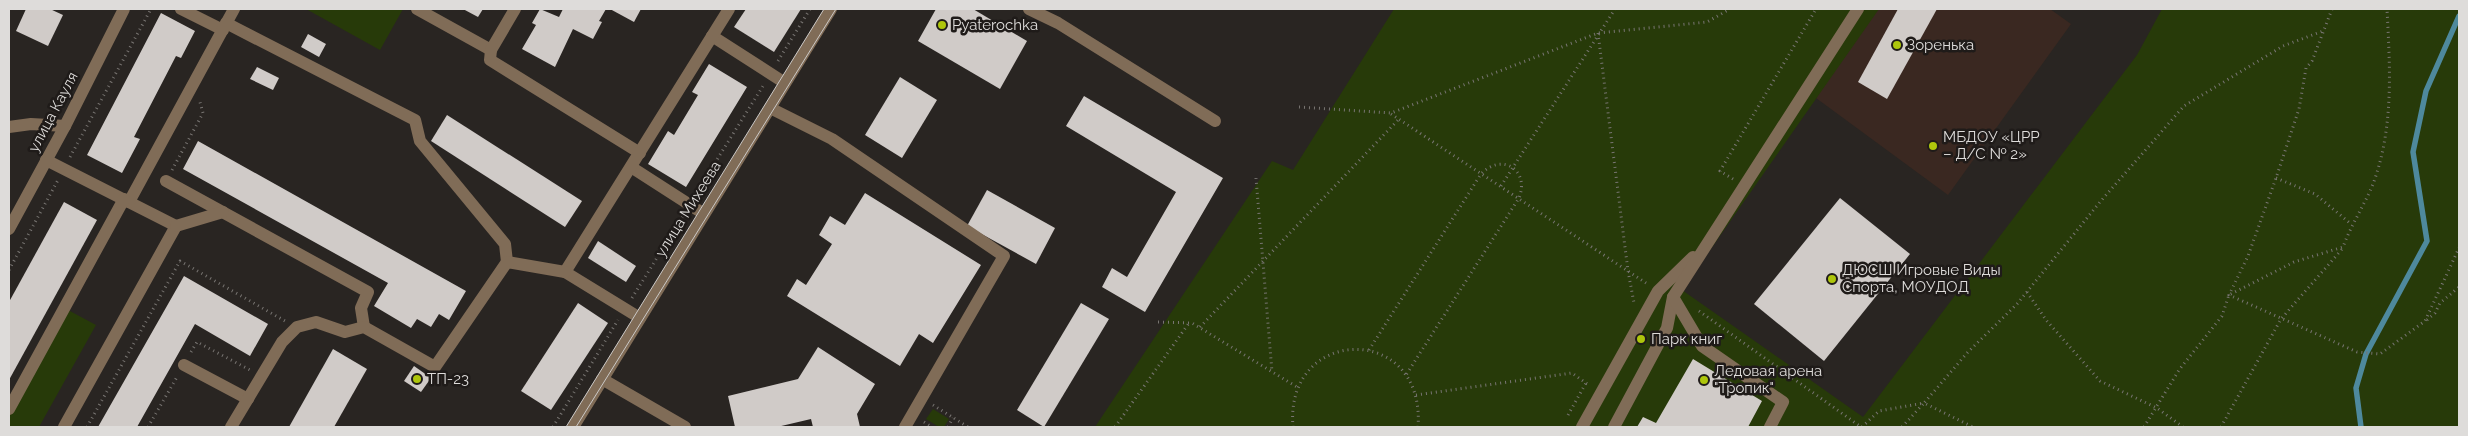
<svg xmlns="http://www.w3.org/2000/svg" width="2468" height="436" viewBox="0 0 2468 436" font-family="Raleway,sans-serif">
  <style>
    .education { fill: #3a2821 }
    .green { fill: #273a09 }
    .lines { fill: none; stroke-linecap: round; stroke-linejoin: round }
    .stream { stroke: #4e899d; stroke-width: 5.5 }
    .building { fill: #d0cbc8 }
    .path { stroke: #787572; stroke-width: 3; stroke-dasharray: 1 4; stroke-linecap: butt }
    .minor { stroke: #806c57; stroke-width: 12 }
    .tram { stroke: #cbc9c7; stroke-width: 1 }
    .poi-dot { fill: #aec60c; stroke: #1f1b19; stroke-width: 2 }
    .labels { text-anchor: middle; stroke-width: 5; stroke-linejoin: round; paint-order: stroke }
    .poi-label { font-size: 15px; fill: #dedcda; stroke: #1f1b19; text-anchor: start }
    .street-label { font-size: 15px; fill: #dedcda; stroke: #1f1b19 }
  </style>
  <rect width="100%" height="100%" fill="#292522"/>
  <path class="education" d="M 1873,9 L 2050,9 L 2071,24 L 1948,195 L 1816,98 Z"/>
  <g class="green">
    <path d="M 306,9 L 403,9 L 380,50 Z"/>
    <path d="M 1394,9 L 1879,9 L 1682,290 L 1863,417 L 2137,55 L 2162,9 L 2459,9 L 2459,427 L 1095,427 L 1272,161 L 1293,170 Z"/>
    <path d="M 68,310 L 96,325 L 39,427 L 11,427 L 9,426 L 9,417 Z"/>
    <path d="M 933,409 L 949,419 L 944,427 L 939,427 L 926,419 Z"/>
  </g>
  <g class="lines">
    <path class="stream" d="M 2361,427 L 2356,388 L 2366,354 L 2427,241 L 2413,152 L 2426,91 L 2459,16"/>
  </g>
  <g class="building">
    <path d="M 26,9 L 50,9 L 63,15 L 48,46 L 16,31 Z"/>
    <path d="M 463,9 L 483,9 L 478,17 Z"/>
    <path d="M 540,9 L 559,17 L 563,9 L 606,9 L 599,21 L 602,22 L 593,39 L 573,29 L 555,67 L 522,49 L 536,25 L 532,23 Z"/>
    <path d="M 610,9 L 641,9 L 634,22 Z"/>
    <path d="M 746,9 L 801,9 L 774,52 L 734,27 Z"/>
    <path d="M 936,9 L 973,9 L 1027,41 L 1000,89 L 918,41 Z"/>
    <path d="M 1898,9 L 1937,9 L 1887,99 L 1858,82 Z"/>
    <path d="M 161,13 L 195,31 L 181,58 L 176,56 L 134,137 L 140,139 L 122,173 L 87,155 Z"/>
    <path d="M 308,34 L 326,44 L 319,57 L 301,47 Z"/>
    <path d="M 709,64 L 747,87 L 686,187 L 648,164 L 668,131 L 674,135 L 698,95 L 692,92 Z"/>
    <path d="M 257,67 L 279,78 L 273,90 L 250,79 Z"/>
    <path d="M 900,77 L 937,100 L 902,158 L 865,135 Z"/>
    <path d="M 1084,96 L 1223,178 L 1145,312 L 1102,287 L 1112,268 L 1127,277 L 1176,192 L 1066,126 Z"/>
    <path d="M 447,115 L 582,201 L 565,227 L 431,141 Z"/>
    <path d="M 198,141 L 466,291 L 449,320 L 439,314 L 431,327 L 417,319 L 411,328 L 374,306 L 388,283 L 183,169 Z"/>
    <path d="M 987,190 L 1055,228 L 1036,264 L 967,226 Z"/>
    <path d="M 865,193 L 981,265 L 933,343 L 919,334 L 900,366 L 787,296 L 797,279 L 806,285 L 832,244 L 819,235 L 830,216 L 845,225 Z"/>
    <path d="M 1840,198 L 1910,254 L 1824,361 L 1754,304 Z"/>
    <path d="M 64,202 L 97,220 L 9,380 L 9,302 Z"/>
    <path d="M 598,241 L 636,266 L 626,282 L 588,258 Z"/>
    <path d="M 184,276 L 268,324 L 250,356 L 195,324 L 137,427 L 98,427 Z"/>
    <path d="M 578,303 L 608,323 L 551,410 L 521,391 Z"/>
    <path d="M 1081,303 L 1109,319 L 1044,427 L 1017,410 Z"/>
    <path d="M 818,347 L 875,384 L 857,414 L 860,427 L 813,427 L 811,419 L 777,427 L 735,427 L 728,396 L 798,379 Z"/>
    <path d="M 333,349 L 367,369 L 334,427 L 289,427 Z"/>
    <path d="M 1693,359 L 1762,401 L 1748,427 L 1637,427 L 1643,417 L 1656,423 Z"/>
    <path d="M 414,366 L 431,378 L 421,392 L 404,381 Z"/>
  </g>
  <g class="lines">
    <g class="path">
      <path d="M 2332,9 L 2312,61 L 2306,68 L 2299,109 L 2276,178 L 2248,256 L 2229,295 L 2357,352 L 2380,354 L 2425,321 L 2459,248"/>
      <path d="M 1598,33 L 1628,271 L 1634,303"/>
      <path d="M 778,61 L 810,9"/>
      <path d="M 1299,107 L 1391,113 L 1598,33 L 1707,22 L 1730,9"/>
      <path d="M 1391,114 L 1646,283"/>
      <path d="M 70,157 L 151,9"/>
      <path d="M 172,170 L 203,113 L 200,102"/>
      <path d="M 1256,178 L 1272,372"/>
      <path d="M 2276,178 L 2315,194 L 2351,224"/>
      <path d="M 1733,179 L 1720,171 L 1816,9"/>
      <path d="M 1501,186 L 1615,9"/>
      <path d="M 696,193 L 763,86"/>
      <path d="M 9,270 L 58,180"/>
      <path d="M 2027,292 L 2046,320 L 2100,381 L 2157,408 L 2183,427"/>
      <path d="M 632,298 L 683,216"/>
      <path d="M 1699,311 L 1861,427"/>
      <path d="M 2427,320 L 2435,313 L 2440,303 L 2459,287"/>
      <path d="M 1158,322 L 1192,323 L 1297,387"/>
      <path d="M 1200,327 L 1399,119"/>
      <path d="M 1369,350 L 1481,174 C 1502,152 1530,170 1519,198 L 1406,375"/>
      <path d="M 191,352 L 197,342 L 250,370"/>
      <path d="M 1416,395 L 1572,373 L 1590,386"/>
      <path d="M 933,405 L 968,427"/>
      <path d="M 1568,415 L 1586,383"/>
      <path d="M 924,422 L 932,427"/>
      <path d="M 87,427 L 180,261 L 285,321"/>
      <path d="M 148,427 L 177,377"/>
      <path d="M 553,427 L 618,320"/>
      <path d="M 948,427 L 953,418"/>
      <path d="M 1115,427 L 1189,323"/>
      <path d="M 1293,427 C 1284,325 1426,322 1418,427"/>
      <path d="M 1862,427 L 1879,411 L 1924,403 L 1968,352 L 2017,304 L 2100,202 L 2184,106 L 2283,46 L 2323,31"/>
      <path d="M 1902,427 L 1924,403 L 1973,427"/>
      <path d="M 2144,427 L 2179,370 L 2222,316 L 2229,295 L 2294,262 L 2343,247 C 2351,225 2364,206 2373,184 C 2394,128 2390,68 2387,9"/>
      <path d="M 2221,427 L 2281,319 L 2343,248"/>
    </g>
    <g class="minor">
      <path d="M 181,9 L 223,30"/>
      <path d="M 417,9 L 491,50"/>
      <path d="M 515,9 L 491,50 L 490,60 L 640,153"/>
      <path d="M 1029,9 L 1058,23 L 1215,121"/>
      <path d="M 226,23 L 415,120 L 420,141 L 505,244 L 507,262"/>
      <path d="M 712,36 L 785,83"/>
      <path d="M 770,108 L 832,139 L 1004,256 L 905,427"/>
      <path d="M 9,127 L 31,124 L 65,126"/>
      <path d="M 46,160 L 176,226 L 64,427"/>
      <path d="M 631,167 L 704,214"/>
      <path d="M 166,181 L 368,292 L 361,308 L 364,327"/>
      <path d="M 129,202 L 234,9"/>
      <path d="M 176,226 L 223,212"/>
      <path d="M 9,229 L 65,126 L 124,9"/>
      <path d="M 640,318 L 565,272 L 729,9"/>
      <path d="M 184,365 L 248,399"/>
      <path d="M 602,379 L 685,427"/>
      <path d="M 9,409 L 124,199"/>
      <path d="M 231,427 L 282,342 L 297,327 L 316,322 L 345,332 L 364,327 L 435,367 L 507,262 L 565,272"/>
      <path d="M 573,427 L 831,9"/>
      <path d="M 1582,427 L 1658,291 L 1693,257"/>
      <path d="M 1614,427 L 1667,328 L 1673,297"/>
      <path d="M 1770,427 L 1783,402 L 1702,346 L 1673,297 L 1858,9"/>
    </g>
    <g class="tram">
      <path d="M 566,427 L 824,9"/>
      <path d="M 576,427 L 836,9"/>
    </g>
  </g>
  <g class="poi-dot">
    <circle cx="942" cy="25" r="5"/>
    <circle cx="1897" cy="45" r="5"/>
    <circle cx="1933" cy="146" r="5"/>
    <circle cx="1832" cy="279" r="5"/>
    <circle cx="1641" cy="339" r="5"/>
    <circle cx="417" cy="379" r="5"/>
    <circle cx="1704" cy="380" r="5"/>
  </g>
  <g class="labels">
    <g class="poi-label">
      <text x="952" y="30">Pyaterochka</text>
      <text x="1907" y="50">Зоренька</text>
      <text x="1943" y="142">МБДОУ «ЦРР<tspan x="1943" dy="17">– Д/С № 2»</tspan></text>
      <text x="1842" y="275">ДЮСШ Игровые Виды<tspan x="1842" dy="17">Спорта, МОУДОД</tspan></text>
      <text x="1651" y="344">Парк книг</text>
      <text x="1714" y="376">Ледовая арена<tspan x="1714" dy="17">"Тропик"</tspan></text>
      <text x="427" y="384">ТП-23</text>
    </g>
    <g class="street-label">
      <text transform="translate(53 112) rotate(-62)" y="5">улица Кауля</text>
      <text transform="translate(688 209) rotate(-58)" y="5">улица Михеева</text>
    </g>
  </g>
  <rect width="2468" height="436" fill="none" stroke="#dedcda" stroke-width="20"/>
</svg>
